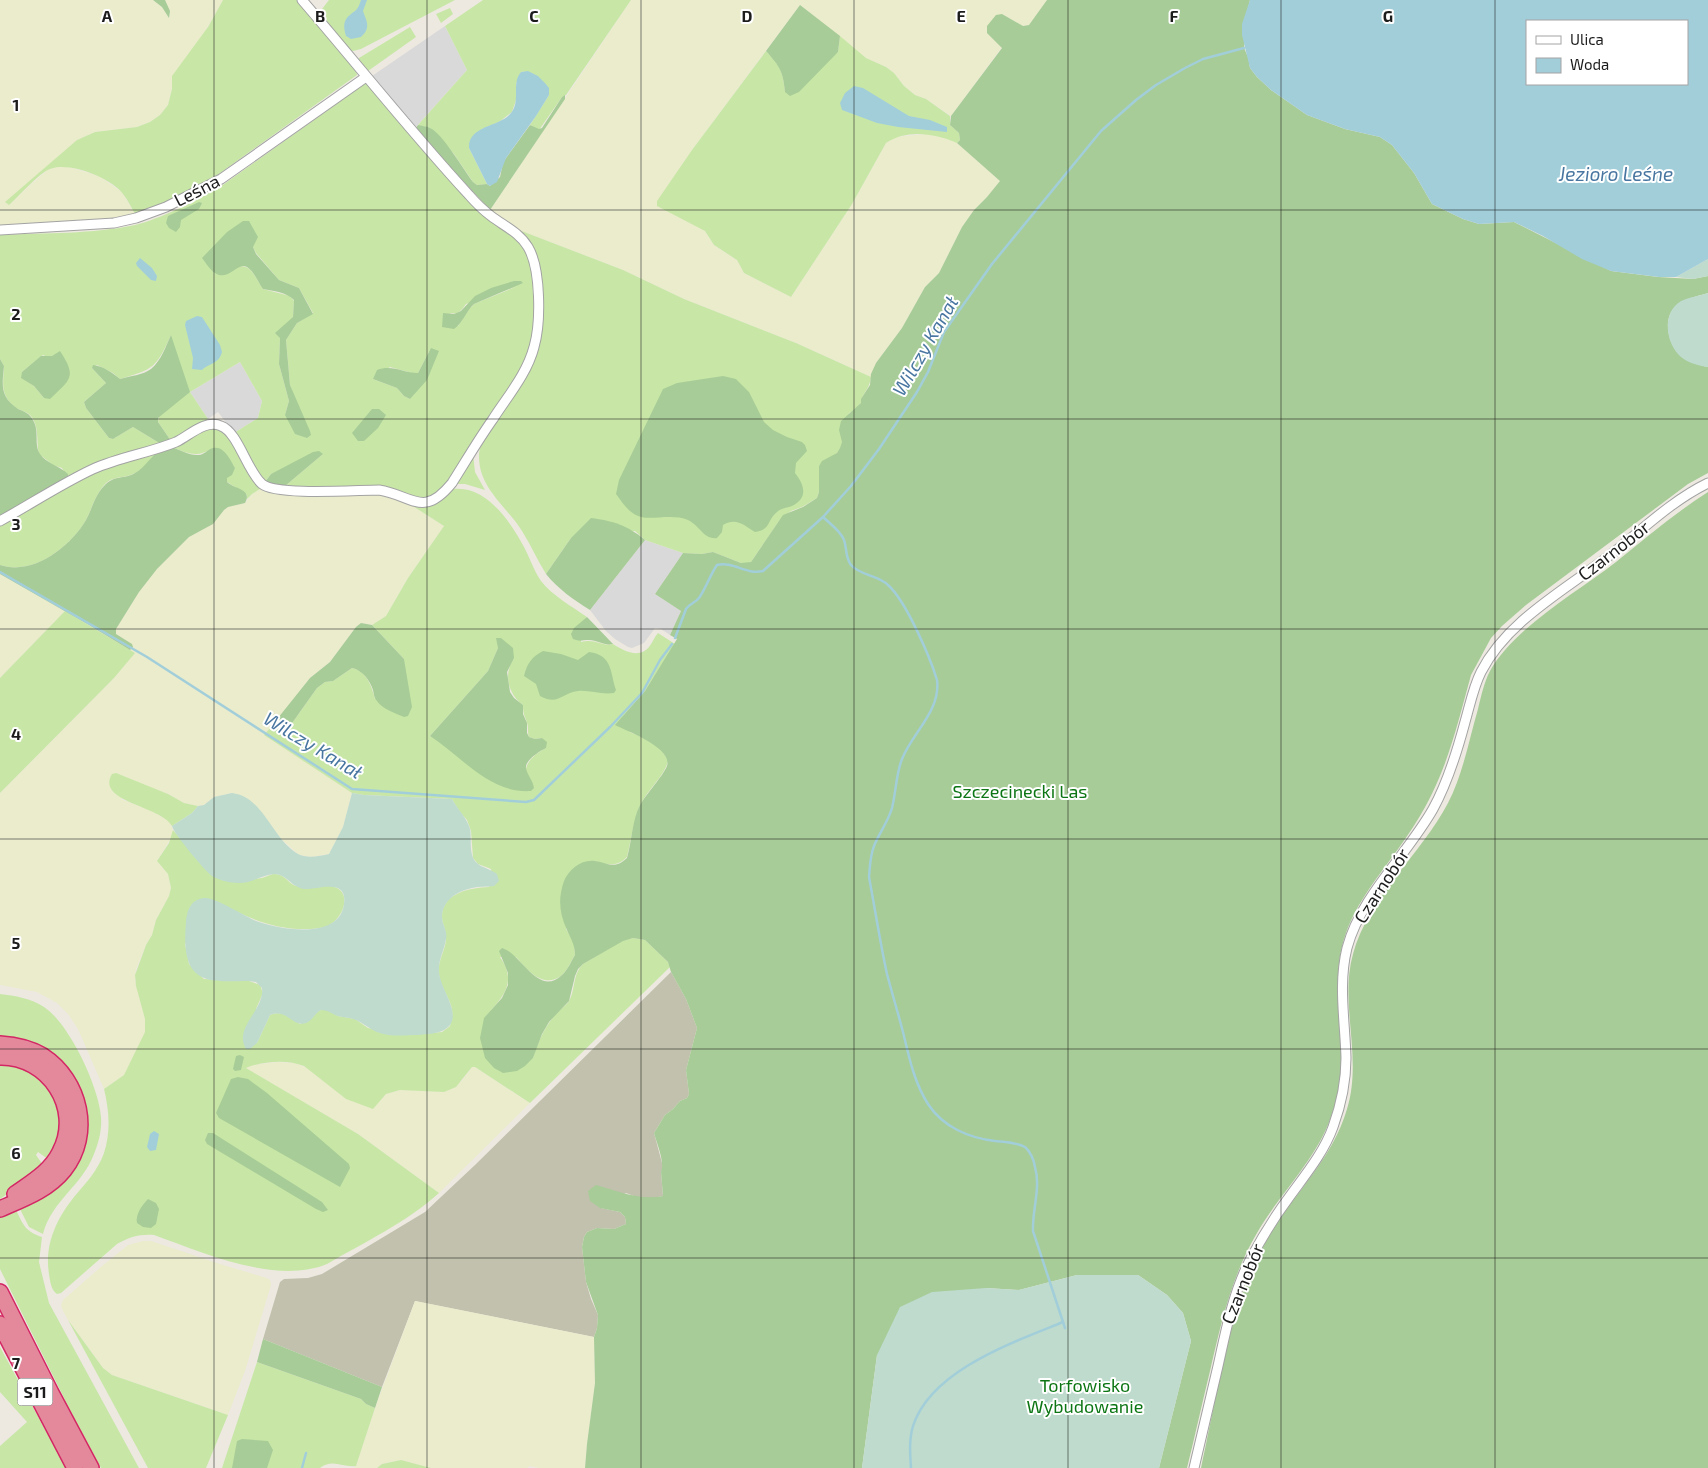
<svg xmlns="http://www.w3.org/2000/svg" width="1708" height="1468" viewBox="0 0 1708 1468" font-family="'Exo 2',sans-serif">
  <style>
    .residential { fill: #dad9d9 }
    .construction { fill: #c1c1ad }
    .farmland { fill: #eaeccc }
    .grass { fill: #c8e7a7; fill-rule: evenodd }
    .forest { fill: #a7cc97 }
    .wetland { fill: #bedbcd }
    .water { fill: #a2ceda; fill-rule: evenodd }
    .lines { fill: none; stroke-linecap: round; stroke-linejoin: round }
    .stream { stroke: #a2ceda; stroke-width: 2.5 }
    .minor-casing { stroke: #a3a3a3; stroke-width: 11 }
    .motorway-casing { stroke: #d32764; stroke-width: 18 }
    .minor { stroke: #fff; stroke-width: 9 }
    .motorway { stroke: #e4899c; stroke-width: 15 }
    .grid { fill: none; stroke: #1c1c1c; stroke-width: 1; stroke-opacity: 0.55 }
    .labels { text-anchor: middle; stroke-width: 4; stroke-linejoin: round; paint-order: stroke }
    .shield { fill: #fff; stroke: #606060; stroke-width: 1 }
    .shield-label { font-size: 16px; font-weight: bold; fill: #1c1c1c }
    .street-label { font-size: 18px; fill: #1c1c1c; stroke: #fff }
    .park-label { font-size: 18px; fill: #0d7614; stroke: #fff }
    .water-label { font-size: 19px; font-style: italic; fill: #4876a1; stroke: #fff }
    .grid-label { font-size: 16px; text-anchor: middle; font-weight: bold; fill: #1c1c1c; stroke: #fff; stroke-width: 4; stroke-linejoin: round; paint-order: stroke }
  </style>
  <rect width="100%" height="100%" fill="#ede9e1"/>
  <g class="residential">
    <path d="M 445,26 L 467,70 L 416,127 L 372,76 Z"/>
    <path d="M 240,362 L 262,401 L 258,418 L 234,433 L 218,412 L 208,419 L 190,392 Z"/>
    <path d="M 645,540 L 683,553 L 655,594 L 681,611 L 670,635 L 661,629 L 655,628 L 644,643 L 632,648 L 628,647 L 615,639 L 606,631 L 590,610 Z"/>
  </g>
  <path class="construction" d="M 671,972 L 686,999 L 697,1028 L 686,1070 L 689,1094 L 687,1098 L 680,1101 L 673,1109 L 665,1115 L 654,1133 L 662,1163 L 663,1169 L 661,1172 L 663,1196 L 653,1198 L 639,1198 L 626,1193 L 601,1208 L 620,1212 L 625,1217 L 626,1224 L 614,1229 L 597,1228 L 587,1232 L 584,1237 L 582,1247 L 586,1282 L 591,1299 L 598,1315 L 597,1328 L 594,1337 L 415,1301 L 382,1387 L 263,1339 L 280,1282 L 284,1279 L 308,1278 L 322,1274 L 425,1212 L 475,1165 Z"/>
  <g class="farmland">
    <path d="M 0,0 L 153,0 L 162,7 L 169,18 L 170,11 L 165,0 L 223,0 L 172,89 L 168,105 L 160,115 L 150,122 L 137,127 L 95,132 L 77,140 L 9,205 L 47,170 L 55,167 L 69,167 L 99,176 L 122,192 L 135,214 L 99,220 L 0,226 Z"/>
    <path d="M 631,0 L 1047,0 L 1029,25 L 1022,26 L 1002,14 L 987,33 L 1002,47 L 951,116 L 926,99 L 915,95 L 904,86 L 894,73 L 886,67 L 866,58 L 800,5 L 692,150 L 698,226 L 705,231 L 714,245 L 737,260 L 744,273 L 791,297 L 852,204 L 886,143 L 894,137 L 927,134 L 942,136 L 957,143 L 1000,181 L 987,197 L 974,210 L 962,227 L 939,273 L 925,287 L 902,328 L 876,363 L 871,377 L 796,343 L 684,299 L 623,270 L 519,230 L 490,210 Z"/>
    <path d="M 263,487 L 378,492 L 402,499 L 444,526 L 408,578 L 386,616 L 372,625 L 361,623 L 356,627 L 330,662 L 310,678 L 265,735 L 352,793 L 343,827 L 329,854 L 312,857 L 299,855 L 282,840 L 258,809 L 232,793 L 214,797 L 204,805 L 198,806 L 184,803 L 168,794 L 136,782 L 121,799 L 153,811 L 170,822 L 173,830 L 173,835 L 157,861 L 168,874 L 171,888 L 169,896 L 156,920 L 152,935 L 146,945 L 136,969 L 135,980 L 145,1019 L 145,1032 L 143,1038 L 124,1075 L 104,1089 L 78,1029 L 68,1014 L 57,1003 L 37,992 L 0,985 L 0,793 L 114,678 L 135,653 L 130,650 L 132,647 L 132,644 L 116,634 L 116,629 L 139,592 L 157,569 L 189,537 L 213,524 L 224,510 L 228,507 L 245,503 L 252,494 Z"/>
    <path d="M 0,574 L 65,611 L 0,678 Z"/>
    <path d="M 277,1062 L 296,1063 L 380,1101 L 386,1094 L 400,1090 L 461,1082 L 472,1067 L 475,1067 L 530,1103 L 439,1193 L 358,1134 L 245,1068 L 252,1065 Z"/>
    <path d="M 143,1241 L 151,1241 L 220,1264 L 267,1278 L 270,1280 L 271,1285 L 268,1295 L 245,1371 L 228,1415 L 112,1375 L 103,1368 L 68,1320 L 62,1309 L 61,1305 L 63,1300 L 102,1266 L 128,1245 Z"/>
    <path d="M 415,1301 L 594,1337 L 595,1383 L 587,1444 L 585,1468 L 539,1468 L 530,1466 L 527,1468 L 431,1468 L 401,1460 L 382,1464 L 377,1468 L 354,1468 L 356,1466 L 375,1408 Z"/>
  </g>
  <g class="grass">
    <path d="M 223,0 L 297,0 L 356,69 L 357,75 L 209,181 L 183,195 L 135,214 C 131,207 128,200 123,194 C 112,178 68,161 50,169 C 39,173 19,196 9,205 L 5,202 L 77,140 L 95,132 L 137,127 L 150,122 L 160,115 L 168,105 L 172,89 L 172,76 L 208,27 Z"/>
    <path d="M 329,0 L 455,0 L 361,49 L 353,51 L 349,50 L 319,13 Z"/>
    <path d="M 483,0 L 631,0 L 566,95 L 562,97 L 539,130 L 530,125 L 549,95 C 542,83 537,70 521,72 L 516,84 L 517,97 L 512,112 L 499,122 L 482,129 L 469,148 L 487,184 L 477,185 L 473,182 L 454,154 L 430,128 L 418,125 L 467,70 L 445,26 Z"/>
    <path d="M 450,8 L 453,14 L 441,23 L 436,14 Z"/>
    <path d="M 410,27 L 416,37 L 368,71 L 366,71 L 359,61 L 359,58 Z"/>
    <path d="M 840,36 L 866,58 L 886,67 L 894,73 L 904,86 L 915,95 L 926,99 L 950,116 L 950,125 L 959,133 L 960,140 L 957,143 C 934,133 907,129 886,143 L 852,204 L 791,297 L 744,273 L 737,260 L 714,245 L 705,231 L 657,206 L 657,201 L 692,150 L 766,51 C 780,66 783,71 785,92 L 838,52 Z"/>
    <path d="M 366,83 L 482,213 L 521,243 L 529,255 L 537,301 L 530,349 L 515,379 L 446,484 L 435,494 L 424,498 L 285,486 L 323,454 L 271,474 L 265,482 L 262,479 L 234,433 L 258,418 L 262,401 L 240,362 L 190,392 L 208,419 L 171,441 L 158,422 L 171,335 C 156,368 154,369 120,379 L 113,373 L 97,365 L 92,368 L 106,383 L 84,402 L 86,408 L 109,438 L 113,439 L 133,427 L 161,444 L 68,478 L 62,468 L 53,465 L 39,454 C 36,441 40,426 30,415 C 27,412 20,410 16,408 C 0,395 3,385 4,366 L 0,359 L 0,235 C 43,233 94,234 135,225 C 160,219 198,200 220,187 ZM 253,247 L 256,253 L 279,280 L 299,288 L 313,313 L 297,323 L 286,340 L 290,385 L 294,397 L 285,415 L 289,401 L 279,364 L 280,338 L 293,317 L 294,301 L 290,296 L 263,289 C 256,279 251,263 238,267 ZM 518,286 L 474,304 L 469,309 L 458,326 L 450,313 C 458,315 462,310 466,304 ZM 431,348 L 410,399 L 404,396 L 397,388 L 373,379 L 390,367 L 412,373 L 418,373 ZM 60,352 L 44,398 L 34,386 L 22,378 L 22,372 L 43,355 C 50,359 54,355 60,352 Z"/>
    <path d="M 519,230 L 623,270 L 684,299 L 796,343 L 871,377 C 870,389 861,395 861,403 L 854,411 L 849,413 C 847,423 844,445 838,452 C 832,458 825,459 819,466 L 819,492 L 817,498 L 802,507 L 791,511 L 779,521 L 751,562 L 746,564 L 741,563 L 713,552 L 702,554 L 683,553 L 645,540 L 635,531 L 571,538 L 546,574 C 537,560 531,545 522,531 C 507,507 479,488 479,457 C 478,434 514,396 525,375 C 531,365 532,349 534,338 C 545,289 549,273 519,230 Z"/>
    <path d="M 209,429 C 213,429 216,429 220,431 C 234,437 254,473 263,487 L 252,494 L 247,499 L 247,495 L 227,482 L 227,478 L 213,448 C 197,458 189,454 172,447 Z"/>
    <path d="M 161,450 C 153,457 144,469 135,473 C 125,479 115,475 106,483 C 96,493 92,508 86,520 C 70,547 33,576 0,565 L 0,523 L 97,470 Z"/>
    <path d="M 473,454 L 475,472 L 485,490 L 465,484 L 454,484 Z"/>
    <path d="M 453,489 C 486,485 510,521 524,547 C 530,558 534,571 541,581 C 553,596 571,606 587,617 L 582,622 L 581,642 C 596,638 602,647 613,644 C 624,651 639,659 649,647 C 653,642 654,637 658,633 L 675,644 L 645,691 L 623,716 L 630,732 C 643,738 663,746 668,761 C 665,776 645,792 639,808 C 633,823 631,841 627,857 C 617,867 607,865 595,861 L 566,929 L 574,942 L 575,955 C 571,961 567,971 562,975 C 544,990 527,970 516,957 L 500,957 C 519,984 501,998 484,1019 L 533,1058 C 538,1042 544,1028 555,1015 C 559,1010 566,1006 569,1001 C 576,989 572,975 583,964 L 623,940 L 633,938 L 645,940 L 668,962 L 670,967 L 530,1103 L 475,1067 L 472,1067 L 456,1087 L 444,1092 L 400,1090 L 386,1094 L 373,1109 L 346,1099 L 304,1066 C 288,1059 262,1061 246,1068 L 358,1134 L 439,1193 C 407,1222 365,1242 327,1264 C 276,1285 204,1253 154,1235 C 139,1234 130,1237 117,1244 L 61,1293 L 57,1294 C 51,1290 50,1281 49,1274 C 44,1245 57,1218 74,1197 C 86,1183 98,1170 104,1153 C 111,1131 109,1110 104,1089 L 124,1075 L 145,1032 L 145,1019 L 136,986 L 135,975 L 146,945 L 152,935 L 156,920 L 169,896 L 171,888 L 168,874 L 157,861 L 169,843 L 173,830 L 213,876 C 227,876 248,880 262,878 C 266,877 269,875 273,874 C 285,873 287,883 296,886 C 309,889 329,881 340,890 C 346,895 345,904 342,911 C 333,928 322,929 304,929 C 271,929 244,916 215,901 L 185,944 L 189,964 L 204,979 L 249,981 L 260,985 L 263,993 L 256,1009 L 257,1043 L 270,1015 C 282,1010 289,1017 300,1024 L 312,1018 L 317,1012 L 321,1010 L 328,1010 L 338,1016 L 355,1019 L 368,1028 L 408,1035 L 442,1032 L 450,1026 C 451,1021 453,1015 452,1010 C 451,1000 440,986 439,974 C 437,960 447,949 446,936 C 446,929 442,924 442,917 C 442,893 469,888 489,887 L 491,869 L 478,864 L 473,858 L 471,831 L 467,820 L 459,811 L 452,799 L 364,795 L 352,793 L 264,735 L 270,728 L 281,733 L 285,733 L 317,688 L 325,682 L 333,681 L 352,668 C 367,671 372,687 375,699 L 404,659 L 372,625 L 386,616 L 408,578 L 444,526 L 408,503 ZM 498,648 L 514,658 C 503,674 508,694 523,705 C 523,716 525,715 527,723 C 529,728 527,732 529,737 L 535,739 L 542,738 L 546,748 C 537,753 528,759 526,769 L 437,740 L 430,736 L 488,671 Z"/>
    <path d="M 65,611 L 135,653 L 114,678 L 0,793 L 0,678 Z"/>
    <path d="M 116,773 L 168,794 L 184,803 L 198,806 L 192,813 L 172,826 C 162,806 95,802 112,774 Z"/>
    <path d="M 0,994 C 15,996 31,998 44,1007 C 69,1023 99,1087 101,1117 C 102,1129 99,1142 94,1154 C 82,1186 52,1200 43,1234 L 29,1227 L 19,1207 L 84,1114 L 0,1040 Z"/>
    <path d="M 0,1061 L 25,1065 L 55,1092 L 63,1127 L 49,1158 L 45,1157 L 38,1152 L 36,1155 L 43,1165 L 34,1175 L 0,1199 Z"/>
    <path d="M 16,1210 C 24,1226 25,1231 42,1237 L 39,1262 L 49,1303 L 139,1468 L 101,1468 L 70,1410 L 0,1269 L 0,1218 Z"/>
    <path d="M 68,1320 L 103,1368 L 112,1375 L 228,1415 L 206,1468 L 148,1468 Z"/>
    <path d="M 0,1347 L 66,1468 L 0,1468 L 0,1446 L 27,1422 L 0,1392 Z"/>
    <path d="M 257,1362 L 361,1399 L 366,1404 L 375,1408 L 356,1466 C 343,1468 333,1458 320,1468 L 222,1468 Z"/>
    <path d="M 401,1460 L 431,1468 L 377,1468 L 382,1464 Z"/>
  </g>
  <g class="forest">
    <path d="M 153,0 L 165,0 L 170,11 L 169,18 L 162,7 Z"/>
    <path d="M 1047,0 L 1250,0 L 1247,12 L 1244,48 L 1248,57 L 1250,68 L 1257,77 L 1271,90 L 1307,115 L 1345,129 L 1380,137 L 1392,145 L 1414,173 L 1432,204 L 1463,219 L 1479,224 L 1514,222 L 1611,271 L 1658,277 L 1693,279 L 1708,276 L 1708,293 C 1698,296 1684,299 1676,306 C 1662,318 1668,344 1680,355 C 1685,361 1700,365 1708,367 L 1708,473 L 1688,484 L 1526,605 L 1502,626 L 1491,638 L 1471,675 C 1456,729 1446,776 1415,824 C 1394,858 1365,888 1349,925 C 1328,975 1344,1016 1341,1066 C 1341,1082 1337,1101 1331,1117 C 1316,1160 1280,1193 1257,1233 C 1232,1275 1221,1323 1210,1371 C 1202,1403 1195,1436 1187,1468 L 1159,1468 L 1191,1341 L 1183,1313 L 1167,1295 L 1138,1275 L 1077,1275 L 1019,1290 L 986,1288 L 877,1355 L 862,1468 L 585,1468 L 587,1444 L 595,1383 L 594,1337 L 597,1328 L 598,1315 L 586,1282 L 582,1247 L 584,1237 L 587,1232 L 597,1228 L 614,1229 L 626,1224 L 625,1217 L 620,1212 L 600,1208 L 590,1201 L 588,1191 L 596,1185 C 618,1191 640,1201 663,1196 L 661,1172 C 665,1162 657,1144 654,1133 L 665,1115 L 673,1109 L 680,1101 L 687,1098 L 689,1094 L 686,1070 L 697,1028 L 686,999 L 671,972 L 668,962 L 645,940 L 633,938 L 623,941 L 583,964 L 578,969 L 575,976 L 569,1001 L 549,1022 L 542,1034 L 533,1058 L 525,1066 L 517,1071 L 503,1073 L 494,1068 L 485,1058 L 480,1038 L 484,1018 L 502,998 L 508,985 L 508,973 L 499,951 L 502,948 C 521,953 538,998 562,975 C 568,970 571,961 575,955 C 575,945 571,939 567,930 C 559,913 558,898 564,881 C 569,869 582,859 595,861 C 609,863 614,870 627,858 C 632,841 632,820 640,805 C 647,793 663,776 667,766 C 673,748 627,731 615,725 L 645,691 L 677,639 L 670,635 L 681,611 L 655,594 L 683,553 L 702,554 L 713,552 L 741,563 L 751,562 L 783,515 L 803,507 L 817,498 L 819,492 L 819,466 L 822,461 L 837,453 L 840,448 L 842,442 L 839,430 L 841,421 L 861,403 L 861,399 L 870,385 L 871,374 L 876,363 L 902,328 L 925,287 L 939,273 L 962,227 L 974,210 L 987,197 L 1000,181 L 957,143 L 960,140 L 959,133 L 950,125 L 951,116 L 1002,48 L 987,33 L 987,26 L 996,15 L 1002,14 L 1023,26 L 1029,25 Z"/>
    <path d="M 800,5 L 840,36 L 838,52 L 799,92 L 790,96 L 785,92 C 783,71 780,67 766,51 Z"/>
    <path d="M 565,95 L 565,99 L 490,210 L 415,129 L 418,125 C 422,126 426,126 430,128 C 442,133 464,170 473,182 L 477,185 L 487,184 L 490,186 L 500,177 L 503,163 L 506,158 L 530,125 L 539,129 L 542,128 L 562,97 Z"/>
    <path d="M 199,202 L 202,203 L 199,209 L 181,220 L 180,227 L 176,232 L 169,228 L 166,223 L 168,216 Z"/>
    <path d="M 243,221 L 249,221 L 258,237 L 253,247 L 256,254 L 279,280 L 299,288 L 313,314 L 297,323 L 286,340 L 290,385 L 310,431 L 311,435 L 307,438 L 295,434 L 285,415 L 289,401 L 279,364 L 280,338 L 275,333 L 293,317 L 294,300 C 286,292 274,291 263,289 C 258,282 254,271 247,267 C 238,261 228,282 215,273 C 210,270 206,263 202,258 L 227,232 Z"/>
    <path d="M 514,281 L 521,281 L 523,283 L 474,304 C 466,311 463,323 454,329 L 442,327 L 443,313 L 454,314 L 461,311 L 475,296 L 491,288 Z"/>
    <path d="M 171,335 L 190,392 L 158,418 L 158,422 L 171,441 L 161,444 L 133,427 L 113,439 L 109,438 L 86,408 L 84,402 L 106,383 L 92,368 L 93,365 C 103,366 113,373 120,379 C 130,376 143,375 151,369 C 161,361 166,346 171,335 Z"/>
    <path d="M 431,348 L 439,351 L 427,380 L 410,399 L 404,396 L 397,388 L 373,379 L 377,370 C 392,364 403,373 418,373 Z"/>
    <path d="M 60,351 C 77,377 71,379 50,399 L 44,398 L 34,386 L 21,378 L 22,372 L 41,356 L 52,356 Z"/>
    <path d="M 0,359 L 4,366 C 2,386 0,397 18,409 C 23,411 28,413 31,417 C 41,430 33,444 40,454 C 47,464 60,466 68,474 L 68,478 L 0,517 Z"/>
    <path d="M 723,376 L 736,379 L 749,392 L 764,422 L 773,430 L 787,437 L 802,442 L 805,445 L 807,451 L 796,463 L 795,473 C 804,484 809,498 792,506 C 787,508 781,508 777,512 C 767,520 771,530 755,532 C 744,525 736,517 723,525 L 722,532 L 717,538 C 704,540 699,525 688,520 C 672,513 650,521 638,516 C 628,512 622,502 616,494 L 619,480 L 663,389 L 677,383 Z"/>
    <path d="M 372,409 L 379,409 L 386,415 L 378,428 L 364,441 L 358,441 L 352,433 Z"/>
    <path d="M 172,447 C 180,450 190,456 199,455 C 204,455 208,449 213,448 C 224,445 231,461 235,468 L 232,475 L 227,478 L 227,482 C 234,489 253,489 245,503 L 228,507 L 224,510 L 213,524 L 189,537 L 157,569 L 139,592 L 116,629 L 116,634 L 132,644 L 133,647 L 130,650 L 89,625 L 0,574 L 0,565 C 33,576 70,547 86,520 C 92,509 95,495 104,486 C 115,474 124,480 135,473 C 145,468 151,455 161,450 C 164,448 169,448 172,447 Z"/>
    <path d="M 319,451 L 323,454 L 285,486 L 278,486 L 265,482 L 271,474 L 313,452 Z"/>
    <path d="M 1708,492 L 1708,1468 L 1201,1468 C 1218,1391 1230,1299 1272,1231 C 1298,1189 1332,1159 1347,1109 C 1363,1057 1339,1004 1353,954 C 1368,898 1422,853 1448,803 C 1463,774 1469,740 1478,709 C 1481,697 1484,682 1490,671 C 1515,627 1576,593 1616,562 C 1646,538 1675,513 1708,492 Z"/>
    <path d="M 591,518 C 613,521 627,525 645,540 L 590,610 C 574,600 558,589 546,574 L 571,538 Z"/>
    <path d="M 587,617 L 613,644 C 604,646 598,640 589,640 C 581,640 581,642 573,639 L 571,634 L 574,628 Z"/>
    <path d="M 361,623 L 372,625 L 404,659 L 412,707 L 408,716 L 404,717 C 395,713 382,709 377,701 C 374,698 374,694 373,690 C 370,680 362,670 352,668 L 333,681 L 325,682 L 317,688 L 285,733 L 281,733 L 270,728 L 310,678 L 330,662 L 356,627 Z"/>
    <path d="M 496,638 L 501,638 L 513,648 L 514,658 L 507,672 L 510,692 L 514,698 L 523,705 L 523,714 L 527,723 L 527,733 L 529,737 L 535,739 L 542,738 L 547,742 L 546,748 C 540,751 525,760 526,768 C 527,775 533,780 534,788 L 531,791 C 490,794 461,756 430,736 L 488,671 L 498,648 Z"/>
    <path d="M 543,651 L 561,654 L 578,660 L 589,652 C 613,655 610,673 616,690 L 614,693 C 601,695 590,690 578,691 C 561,693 559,706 540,696 L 536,684 L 524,676 C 527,663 532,657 543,651 Z"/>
    <path d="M 240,1055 L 244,1057 L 241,1070 L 235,1071 L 233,1069 L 236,1056 Z"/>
    <path d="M 238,1077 L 248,1079 L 267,1093 L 349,1164 L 350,1168 L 340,1187 L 219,1118 L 216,1113 L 231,1079 Z"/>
    <path d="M 208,1133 L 213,1133 L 322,1202 L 328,1210 L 323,1212 L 316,1209 L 207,1144 L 205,1140 Z"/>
    <path d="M 148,1199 L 156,1203 L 159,1209 L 156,1224 L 151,1228 L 143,1227 L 137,1223 C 135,1215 142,1205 148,1199 Z"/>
    <path d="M 263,1339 L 382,1387 L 375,1408 L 366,1404 L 361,1399 L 257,1362 Z"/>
    <path d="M 242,1439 L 268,1441 L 273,1450 L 267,1468 L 232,1468 L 237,1441 Z"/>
  </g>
  <g class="wetland">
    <path d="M 1708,259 L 1708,276 L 1693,279 L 1676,277 Z"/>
    <path d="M 1708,293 L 1708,367 L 1707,367 C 1697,365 1688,363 1681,357 C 1666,344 1661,313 1681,301 C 1689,297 1700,296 1708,293 Z"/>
    <path d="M 232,793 C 264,797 272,839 298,854 C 307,859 320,856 329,854 L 343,827 L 352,793 L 364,795 L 452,799 C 458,810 467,818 470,829 C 472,839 468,855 477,863 C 482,868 491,869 497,874 L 499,881 L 494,886 C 487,887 479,886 472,888 C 457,891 442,901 442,917 C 442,925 448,931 446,939 C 444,951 438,960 439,972 C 440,990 466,1018 444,1030 C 437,1034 426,1034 418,1035 C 406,1035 391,1037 380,1033 C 370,1030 363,1022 353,1019 C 349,1017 343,1018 338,1016 C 332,1014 328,1010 321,1010 C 315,1013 312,1021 306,1023 C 293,1028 287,1008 270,1015 L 257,1043 L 250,1049 L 246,1049 C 233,1027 265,1010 262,988 L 256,982 L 249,981 C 228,980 199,987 189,963 C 184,950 185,936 186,922 C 187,910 191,899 205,898 C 214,897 245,916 256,921 C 280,930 340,940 344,904 C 348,877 317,890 304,889 C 291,887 287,874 274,874 C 262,875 250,884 238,883 C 229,883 219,880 212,876 C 205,871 174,834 172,826 L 192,813 L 198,806 L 204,805 L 214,797 Z"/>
    <path d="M 1077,1275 L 1138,1275 L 1167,1295 L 1183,1313 L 1191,1341 L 1159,1468 L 862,1468 L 877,1355 L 900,1307 L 932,1292 L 986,1288 L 1019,1290 Z"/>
  </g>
  <g class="water">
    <path d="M 361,0 L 367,0 L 363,11 C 367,22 371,28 361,37 L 351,39 L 346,36 C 342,22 345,18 355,11 C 358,9 360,3 361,0 Z"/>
    <path d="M 1250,0 L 1708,0 L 1708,259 L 1676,277 L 1659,277 L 1611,271 L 1582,259 L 1543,236 L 1514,222 L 1479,224 L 1463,219 L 1432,204 L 1414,173 L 1392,145 L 1380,137 L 1345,129 L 1307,115 L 1271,90 L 1257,77 L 1250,68 L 1242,35 L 1242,24 ZM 1527,21 L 1687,21 L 1687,84 L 1527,84 Z"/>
    <path d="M 528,71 L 538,76 L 545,83 L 549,88 L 549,95 L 536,116 L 506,158 L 497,182 L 490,186 L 487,184 L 469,148 C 468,125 500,127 511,113 C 521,101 511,83 521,72 Z"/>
    <path d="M 854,86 L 863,88 L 909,116 L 930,120 L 947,127 L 947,132 L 898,127 L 877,123 L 842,110 L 840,103 L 845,93 Z"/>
    <path d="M 140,258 L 152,268 L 157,276 L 156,281 L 151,280 L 137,266 L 136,263 Z"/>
    <path d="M 197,316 L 202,317 L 220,345 L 222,352 C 219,364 209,363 202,370 L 192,369 L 193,358 L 185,325 L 186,321 Z"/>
    <path d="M 154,1131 L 159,1134 L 156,1150 L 150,1151 L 147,1147 L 150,1134 Z"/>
  </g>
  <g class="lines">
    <g class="stream">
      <path d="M 823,517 C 830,524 840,530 844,540 C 847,548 845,557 851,565 C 861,576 878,575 888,585 C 906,601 930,657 937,680 C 941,711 912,733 902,759 C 896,774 896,792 892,808 C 888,822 879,833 874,846 C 870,856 870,866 869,877 C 875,909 880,942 887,974 C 892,993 898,1013 903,1032 C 909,1057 914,1082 928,1104 C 943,1127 969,1138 995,1141 C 1005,1142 1016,1142 1025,1147 C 1030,1151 1034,1160 1035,1167 C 1041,1188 1032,1210 1033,1231 L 1065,1328"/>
      <path d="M 0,572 L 147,657 L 352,789 L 526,802 L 534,800 L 610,727 L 642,693 L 660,660 L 672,644"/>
      <path d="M 675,638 L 686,609 C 689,604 695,603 699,598 C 706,588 710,575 717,565 C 734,561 745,575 763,571 L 823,517 L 851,486 L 879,449 L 917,392 L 928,372 L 944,332 L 992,264 L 1101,131 L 1136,100 L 1156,85 L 1185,68 L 1203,59 L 1244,48"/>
      <path d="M 302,1468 L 306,1453"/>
      <path d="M 911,1468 C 910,1454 909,1439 913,1426 C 931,1370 1014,1342 1063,1322"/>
    </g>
    <g class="minor-casing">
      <g id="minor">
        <path d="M 0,230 L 114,223 L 136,218 L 166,207 L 221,179 L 366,77"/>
        <path d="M 0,521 C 31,504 61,484 93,469 C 120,457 149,453 176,442 C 189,436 205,419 221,426 C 238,432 247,471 262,484 C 277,496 356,490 379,490 C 412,495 423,519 452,483 C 466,461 478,440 493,419 C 507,397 527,374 534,347 C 541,323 541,269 528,247 C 519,232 504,226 491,216 C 483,210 476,203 469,195 C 411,132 358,65 302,0"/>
        <path d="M 1194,1468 C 1202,1434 1210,1400 1218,1366 C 1226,1330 1233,1293 1250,1260 C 1262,1237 1275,1216 1290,1196 C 1306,1174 1324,1152 1333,1127 C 1341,1105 1346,1081 1346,1058 C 1345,1021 1338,984 1347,948 C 1361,896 1407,855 1433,809 C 1448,782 1457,752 1465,722 C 1470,705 1473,688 1481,672 C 1508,619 1569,588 1614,552 C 1644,528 1673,500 1708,483"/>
      </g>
    </g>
    <g class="motorway-casing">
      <g id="motorway">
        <path d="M 0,1044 C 15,1045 30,1048 43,1056 C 80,1080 93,1134 64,1170 C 48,1190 23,1199 0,1209"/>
        <path d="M 0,1057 C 48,1056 83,1108 60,1152 C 51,1171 32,1182 15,1194"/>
        <path d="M 0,1292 L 51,1393 L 91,1468"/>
        <path d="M 0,1324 L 75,1468"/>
      </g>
    </g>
    <use href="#minor" class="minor"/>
    <use href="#motorway" class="motorway"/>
  </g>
  <path class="grid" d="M 214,0 L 214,1468M 427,0 L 427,1468M 641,0 L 641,1468M 854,0 L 854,1468M 1068,0 L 1068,1468M 1281,0 L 1281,1468M 1495,0 L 1495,1468M 0,210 L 1708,210M 0,419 L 1708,419M 0,629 L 1708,629M 0,839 L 1708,839M 0,1049 L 1708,1049M 0,1258 L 1708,1258"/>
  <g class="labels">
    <rect class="shield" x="17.5" y="1378.5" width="35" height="27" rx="4"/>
    <g class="shield-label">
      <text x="35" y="1398">S11</text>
    </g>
    <g class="street-label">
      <text transform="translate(197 191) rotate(-27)" y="6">Leśna</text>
      <text transform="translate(1614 551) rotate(-38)" y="6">Czarnobór</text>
      <text transform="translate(1382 886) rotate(-57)" y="6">Czarnobór</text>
      <text transform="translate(1243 1284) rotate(-68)" y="6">Czarnobór</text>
    </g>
    <g class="park-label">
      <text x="1020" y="798">Szczecinecki Las</text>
      <text x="1085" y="1392">Torfowisko<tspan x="1085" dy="21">Wybudowanie</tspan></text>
    </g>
    <g class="water-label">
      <text x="1616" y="181">Jezioro Leśne</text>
      <text transform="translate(925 346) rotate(-60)" y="7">Wilczy Kanał</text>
      <text transform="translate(313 745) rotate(31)" y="7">Wilczy Kanał</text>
    </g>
  </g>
  <g class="grid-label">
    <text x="107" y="22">A</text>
    <text x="320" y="22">B</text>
    <text x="534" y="22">C</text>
    <text x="747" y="22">D</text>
    <text x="961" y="22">E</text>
    <text x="1174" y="22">F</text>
    <text x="1388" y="22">G</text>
    <text x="16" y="111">1</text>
    <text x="16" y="320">2</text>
    <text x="16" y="530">3</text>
    <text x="16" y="740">4</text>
    <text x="16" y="949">5</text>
    <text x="16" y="1159">6</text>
    <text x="16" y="1369">7</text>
  </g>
  <rect x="1526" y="20" width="162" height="65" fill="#ffffff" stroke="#a4a4a4"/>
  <rect x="1536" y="36" width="25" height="8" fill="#ffffff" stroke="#a4a4a4"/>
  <text x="1570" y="45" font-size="15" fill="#1c1c1c">Ulica</text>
  <rect x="1536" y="58" width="25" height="15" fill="#a2ceda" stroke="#a4a4a4"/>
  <text x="1570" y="70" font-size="15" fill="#1c1c1c">Woda</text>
</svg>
